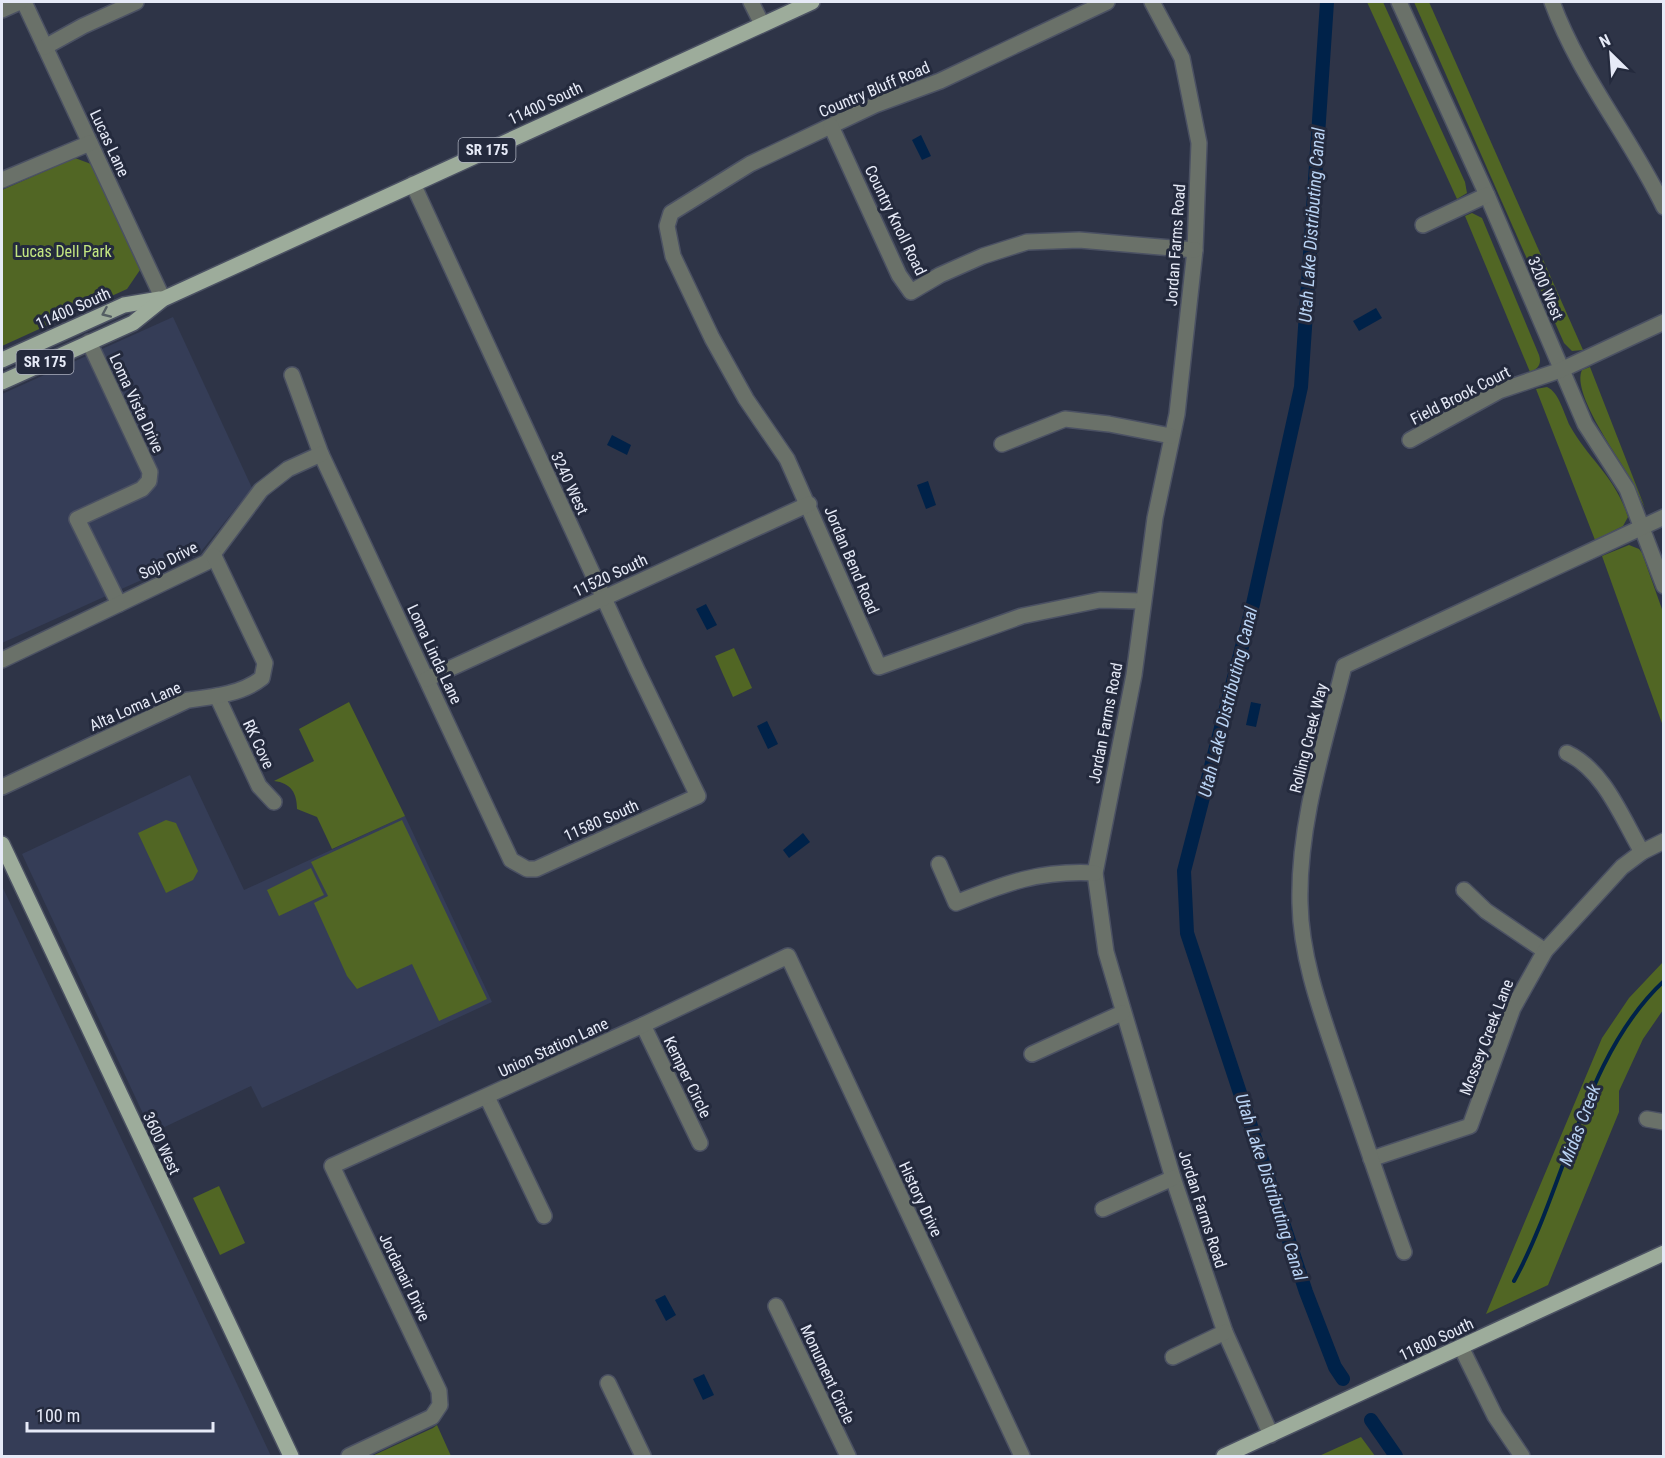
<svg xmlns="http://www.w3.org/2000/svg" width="1665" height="1458" viewBox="0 0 1665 1458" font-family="'Roboto Condensed',sans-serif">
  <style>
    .built { fill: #353d57 }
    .green { fill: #516624 }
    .water { fill: #002249 }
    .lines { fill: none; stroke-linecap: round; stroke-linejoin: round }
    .stream { stroke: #002249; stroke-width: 4 }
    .canal { stroke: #002249; stroke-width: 14 }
    .minor-casing { stroke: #4b5163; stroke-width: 18 }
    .major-casing { stroke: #4b5163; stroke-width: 18 }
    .minor { stroke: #6a7169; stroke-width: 15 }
    .major { stroke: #9dac9b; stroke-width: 15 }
    .oneway { stroke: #545e63 }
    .labels { text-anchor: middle; stroke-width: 6; stroke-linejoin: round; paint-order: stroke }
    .shield { fill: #242a3d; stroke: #acb0bf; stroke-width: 1.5 }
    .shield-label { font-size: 15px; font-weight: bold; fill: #e6eaf7 }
    .street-label { font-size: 16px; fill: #e6eaf7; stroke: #242a3d }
    .park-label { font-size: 16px; fill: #c3e681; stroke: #242a3d }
    .water-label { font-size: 18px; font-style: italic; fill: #b9d3f4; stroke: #242a3d }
  </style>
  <rect width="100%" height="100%" fill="#2e3447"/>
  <g class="built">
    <path d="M 173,317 L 252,488 L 199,554 L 2,643 L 2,394 Z"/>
    <path d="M 190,775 L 244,890 L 405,816 L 492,1002 L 262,1108 L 251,1086 L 152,1133 L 22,854 Z"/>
    <path d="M 2,886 L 70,1030 L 271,1456 L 2,1456 Z"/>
  </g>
  <g class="green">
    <path d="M 1367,2 L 1383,2 L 1465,182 L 1467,193 L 1457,199 Z"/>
    <path d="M 1414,2 L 1429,2 L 1583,350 L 1572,351 L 1564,343 Z"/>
    <path d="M 75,158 L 91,164 L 140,270 L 127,289 L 2,346 L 2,190 Z"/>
    <path d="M 1472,213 L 1482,218 L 1539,355 C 1542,364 1538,369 1530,372 L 1465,216 Z"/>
    <path d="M 1590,367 L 1645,508 C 1640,499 1636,488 1631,479 C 1619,458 1571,393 1582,370 Z"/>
    <path d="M 1547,387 C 1559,392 1564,414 1570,426 C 1589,460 1615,476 1628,517 L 1623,526 L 1595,540 L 1536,389 Z"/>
    <path d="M 1629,545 L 1639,549 L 1642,553 L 1663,612 L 1663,726 L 1602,556 Z"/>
    <path d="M 734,648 L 752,688 L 733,697 L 715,656 Z"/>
    <path d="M 349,702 L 405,816 L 332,849 L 317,817 L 297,809 C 297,793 291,783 274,781 L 314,761 L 299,729 Z"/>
    <path d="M 166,820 L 176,823 L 198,871 L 193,880 L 166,893 L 138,833 Z"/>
    <path d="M 402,820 L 487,999 L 439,1021 L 412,964 L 357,989 L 347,976 L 314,903 L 328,896 L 311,862 Z"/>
    <path d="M 311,868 L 324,895 L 279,916 L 267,890 Z"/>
    <path d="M 1663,962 L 1663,1010 L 1643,1039 L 1619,1091 L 1619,1112 L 1548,1285 L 1486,1314 L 1602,1038 L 1629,998 Z"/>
    <path d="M 219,1186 L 245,1243 L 220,1255 L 193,1198 Z"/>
    <path d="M 437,1425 L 451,1456 L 372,1456 L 433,1428 Z"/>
    <path d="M 1361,1437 L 1375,1456 L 1319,1456 Z"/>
  </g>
  <g class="water">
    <path d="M 921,135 L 931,156 L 922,160 L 912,140 Z"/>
    <path d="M 1376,308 L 1382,318 L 1359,331 L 1353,321 Z"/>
    <path d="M 612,435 L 631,445 L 627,455 L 607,445 Z"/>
    <path d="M 928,481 L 936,505 L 926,509 L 917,485 Z"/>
    <path d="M 706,604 L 717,625 L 707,630 L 696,609 Z"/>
    <path d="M 1251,702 L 1261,704 L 1256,727 L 1246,725 Z"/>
    <path d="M 767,721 L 778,744 L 768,749 L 757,726 Z"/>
    <path d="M 803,833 L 810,842 L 789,858 L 783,850 Z"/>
    <path d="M 665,1295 L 676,1315 L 666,1321 L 655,1300 Z"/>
    <path d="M 704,1374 L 714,1395 L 703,1400 L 693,1379 Z"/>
  </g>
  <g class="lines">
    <path class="stream" d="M 1514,1281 C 1566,1186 1584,1055 1664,981"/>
    <g class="canal">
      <path d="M 1327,2 L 1301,387 L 1253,604 L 1184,871 L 1187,933 L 1306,1292 L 1335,1367 L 1343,1379"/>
      <path d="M 1371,1420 L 1396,1456"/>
    </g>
    <g class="minor-casing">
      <g id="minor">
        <path d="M 24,2 L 163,299"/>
        <path d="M 751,2 L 762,24"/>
        <path d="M 1107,2 L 940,81 L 875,105 L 750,164 L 671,213 L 667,226 L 673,256 L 712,338 L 746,399 L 787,459 L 879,667 L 1022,616 L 1100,600 L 1142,601"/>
        <path d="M 1152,2 L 1182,58 L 1199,143 L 1195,250 L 1177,414 L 1155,518 L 1134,675 L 1095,873 L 1106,952 L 1173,1178 L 1225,1332 L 1271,1435"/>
        <path d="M 1399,2 L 1487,195 L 1585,424 L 1627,489 L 1664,586"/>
        <path d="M 1552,2 C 1579,76 1630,136 1664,207"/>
        <path d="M 2,10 L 20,2"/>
        <path d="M 45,47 L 83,26 L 136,2"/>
        <path d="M 831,126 L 899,275 L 911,292 L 940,275 L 983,256 L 1027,242 L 1079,240 L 1195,250"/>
        <path d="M 2,180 L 90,143"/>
        <path d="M 1423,225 L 1487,195"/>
        <path d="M 89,342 L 150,472 L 149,481 L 142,489 L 77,519 L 119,604"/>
        <path d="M 292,375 L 321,454 L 511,860 L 527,869 L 536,869 L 698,796 L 637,670 L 413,184"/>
        <path d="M 1410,440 L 1499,391 L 1561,370 L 1664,322"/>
        <path d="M 1002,444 L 1065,419 L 1109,424 L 1171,436"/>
        <path d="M 2,660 L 207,562 L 261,490 L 288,469 L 321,454"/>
        <path d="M 427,679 L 809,504"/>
        <path d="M 217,696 L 259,786 L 274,802"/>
        <path d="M 1567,753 C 1604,770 1622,818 1642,852"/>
        <path d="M 2,787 L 188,700 C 213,697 242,694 262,678 L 265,663 L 214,556"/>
        <path d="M 939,864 L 956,903 C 1006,883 1040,870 1095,873"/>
        <path d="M 1464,890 L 1486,911 L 1545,951"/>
        <path d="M 643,1025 L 700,1143"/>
        <path d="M 1032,1054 L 1122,1013"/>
        <path d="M 487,1097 L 544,1216"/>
        <path d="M 1647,1119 L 1664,1122"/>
        <path d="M 1371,1159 L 1470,1126 L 1513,1008 L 1545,951 L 1622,867 L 1642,852 L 1664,841"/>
        <path d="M 1103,1209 L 1173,1178"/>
        <path d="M 1404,1252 C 1382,1192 1362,1131 1341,1071 C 1323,1017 1301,961 1300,903 C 1298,823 1325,742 1344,666 L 1664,517"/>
        <path d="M 776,1306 L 848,1456"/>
        <path d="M 1461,1347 L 1495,1416 L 1522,1456"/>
        <path d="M 1173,1357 L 1225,1332"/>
        <path d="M 608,1383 L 643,1456"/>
        <path d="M 349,1456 L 432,1417 L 440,1405 L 439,1391 L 332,1166 L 643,1025 L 788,956 L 1022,1456"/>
      </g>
    </g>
    <g class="major-casing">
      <g id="major">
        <path d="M 2,360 L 124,305 L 160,299"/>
        <path d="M 2,382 L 133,323 L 163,299 L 812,2"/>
        <path d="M 2,844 L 291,1456"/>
        <path d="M 1224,1456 L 1664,1253"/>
      </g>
    </g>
    <use href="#minor" class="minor"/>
    <use href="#major" class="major"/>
  </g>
  <defs><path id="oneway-chevron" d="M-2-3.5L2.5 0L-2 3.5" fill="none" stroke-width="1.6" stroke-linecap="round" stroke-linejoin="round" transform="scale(1.5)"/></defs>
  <use class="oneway" href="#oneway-chevron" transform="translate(106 313) rotate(156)"/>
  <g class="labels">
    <g class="shield">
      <rect x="458.5" y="138" width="57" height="24" rx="4.5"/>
      <rect x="16.5" y="350" width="57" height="24" rx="4.5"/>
    </g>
    <g class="shield-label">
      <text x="487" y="155">SR 175</text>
      <text x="45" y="367">SR 175</text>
    </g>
    <g class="street-label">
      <text transform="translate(874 89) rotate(-23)" y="6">Country Bluff Road</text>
      <text transform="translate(545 103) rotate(-25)" y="6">11400 South</text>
      <text transform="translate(110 143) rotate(65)" y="6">Lucas Lane</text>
      <text transform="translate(896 220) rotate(64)" y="6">Country Knoll Road</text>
      <text transform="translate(1175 245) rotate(-86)" y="6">Jordan Farms Road</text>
      <text transform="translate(1546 288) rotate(67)" y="6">3200 West</text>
      <text transform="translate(73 308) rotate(-24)" y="6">11400 South</text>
      <text transform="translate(1460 395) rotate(-27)" y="6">Field Brook Court</text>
      <text transform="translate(137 403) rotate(65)" y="6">Loma Vista Drive</text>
      <text transform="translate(570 483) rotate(65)" y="6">3240 West</text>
      <text transform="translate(168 560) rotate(-27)" y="6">Sojo Drive</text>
      <text transform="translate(852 560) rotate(67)" y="6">Jordan Bend Road</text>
      <text transform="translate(610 575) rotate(-25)" y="6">11520 South</text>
      <text transform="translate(435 654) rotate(65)" y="6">Loma Linda Lane</text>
      <text transform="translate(135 706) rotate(-24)" y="6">Alta Loma Lane</text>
      <text transform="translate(1105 723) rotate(-79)" y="6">Jordan Farms Road</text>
      <text transform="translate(1308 738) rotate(-76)" y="6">Rolling Creek Way</text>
      <text transform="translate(259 744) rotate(65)" y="6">RK Cove</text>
      <text transform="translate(601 820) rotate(-24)" y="6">11580 South</text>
      <text transform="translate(1486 1037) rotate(-69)" y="6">Mossey Creek Lane</text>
      <text transform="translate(553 1047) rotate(-25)" y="6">Union Station Lane</text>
      <text transform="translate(688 1077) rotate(64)" y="6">Kemper Circle</text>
      <text transform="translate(162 1143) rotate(65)" y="6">3600 West</text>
      <text transform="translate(921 1199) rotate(65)" y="6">History Drive</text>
      <text transform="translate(1203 1209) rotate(72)" y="6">Jordan Farms Road</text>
      <text transform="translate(405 1277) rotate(64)" y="6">Jordanair Drive</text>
      <text transform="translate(1436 1339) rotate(-25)" y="6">11800 South</text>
      <text transform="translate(828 1374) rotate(65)" y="6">Monument Circle</text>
    </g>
    <g class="park-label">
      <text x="63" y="257">Lucas Dell Park</text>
    </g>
    <g class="water-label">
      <text transform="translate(1312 225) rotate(-86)" y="6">Utah Lake Distributing Canal</text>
      <text transform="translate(1228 702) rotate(-76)" y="6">Utah Lake Distributing Canal</text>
      <text transform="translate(1580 1125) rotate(-69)" y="6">Midas Creek</text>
      <text transform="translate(1271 1187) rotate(72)" y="6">Utah Lake Distributing Canal</text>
    </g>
  </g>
  <rect width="1665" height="1458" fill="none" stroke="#e6eaf7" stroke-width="6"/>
  <g transform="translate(1611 54) rotate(335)" stroke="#242a3d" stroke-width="4.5" paint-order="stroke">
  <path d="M0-4.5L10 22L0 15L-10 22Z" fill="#e6eaf7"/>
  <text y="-9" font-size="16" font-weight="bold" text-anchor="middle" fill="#e6eaf7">N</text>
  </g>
  <path d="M27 1422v9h186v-9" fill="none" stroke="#e6eaf7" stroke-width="3"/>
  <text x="36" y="1422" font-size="18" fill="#e6eaf7" stroke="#242a3d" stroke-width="4.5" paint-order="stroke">100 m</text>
</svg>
